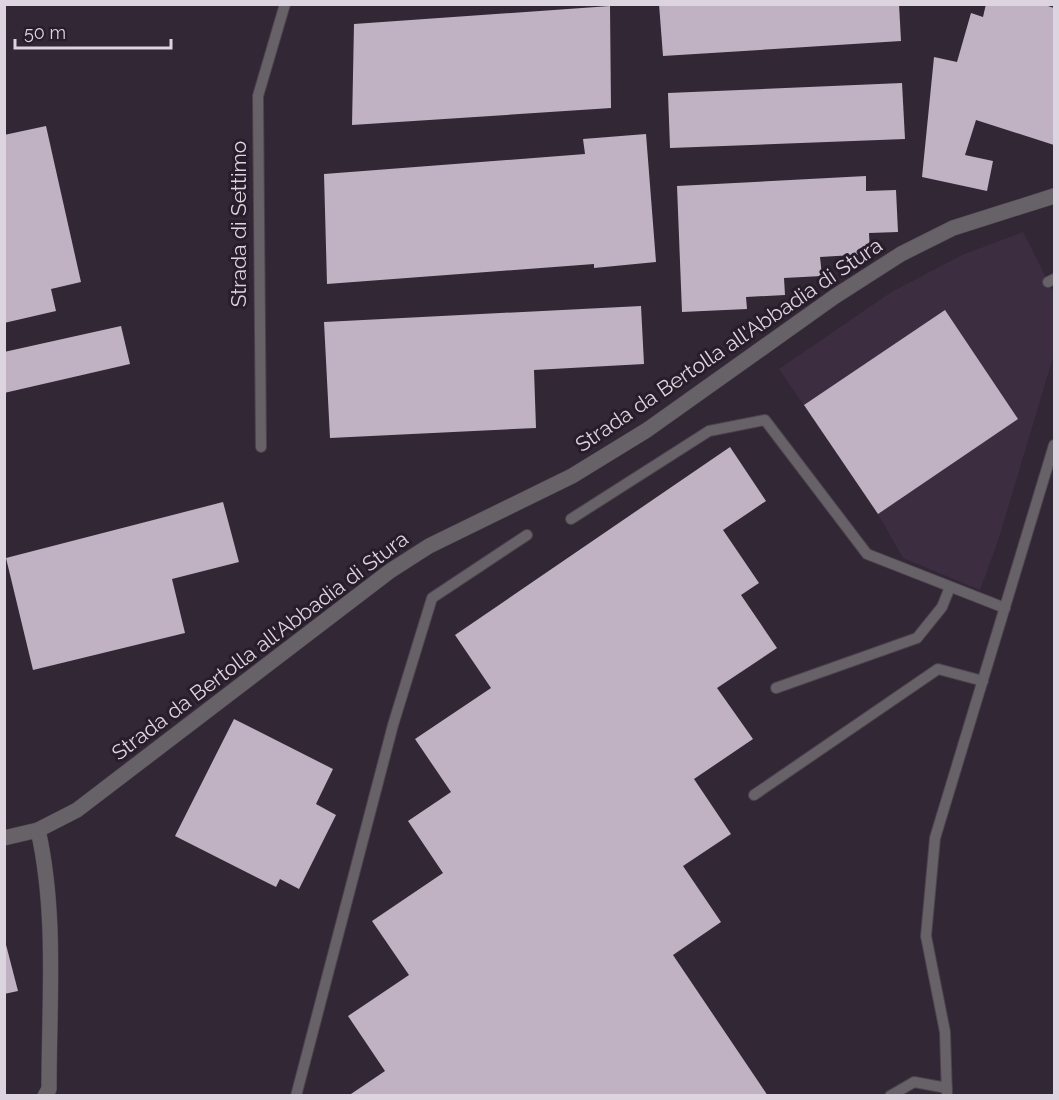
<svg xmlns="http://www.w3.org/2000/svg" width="1059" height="1100" viewBox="0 0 1059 1100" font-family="Raleway,sans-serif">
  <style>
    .built { fill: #3d2d41 }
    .building { fill: #c0b1c3 }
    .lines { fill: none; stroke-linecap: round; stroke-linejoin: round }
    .lane-casing { stroke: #4d4350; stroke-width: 12 }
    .street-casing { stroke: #4d4350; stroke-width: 16 }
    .lane { stroke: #676168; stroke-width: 10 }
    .street { stroke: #676168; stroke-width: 15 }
    .labels { text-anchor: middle; stroke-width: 6; stroke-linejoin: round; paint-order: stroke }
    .street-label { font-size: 21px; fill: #dcd4de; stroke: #281d2b }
  </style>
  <rect width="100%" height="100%" fill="#322735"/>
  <path class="built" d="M 1023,232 L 1054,293 L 1054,354 L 998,541 L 980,590 L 903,558 L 878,514 L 779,369 L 890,293 L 962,255 Z"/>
  <g class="building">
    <path d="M 659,4 L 899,4 L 901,41 L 663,56 Z"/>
    <path d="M 986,4 L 1042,4 L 1054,8 L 1054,145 L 976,120 L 965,155 L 993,161 L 987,191 L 922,177 L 934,57 L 957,62 L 971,13 L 983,17 Z"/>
    <path d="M 610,6 L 611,108 L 352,125 L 354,24 Z"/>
    <path d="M 902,83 L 905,139 L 670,148 L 668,93 Z"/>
    <path d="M 46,126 L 81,282 L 51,289 L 56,311 L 4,323 L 4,135 Z"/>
    <path d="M 646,134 L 656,262 L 594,268 L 594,264 L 327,284 L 324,174 L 585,154 L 583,139 Z"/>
    <path d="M 866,176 L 866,191 L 896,190 L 898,232 L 869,233 L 870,254 L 820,257 L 822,276 L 784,278 L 785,295 L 746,297 L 747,309 L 682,312 L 677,186 Z"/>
    <path d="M 641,306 L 644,364 L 534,370 L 536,428 L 330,438 L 324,322 Z"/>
    <path d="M 945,310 L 1018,419 L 878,514 L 804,405 Z"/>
    <path d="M 121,326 L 130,364 L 4,393 L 4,352 Z"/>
    <path d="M 730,447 L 766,501 L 723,530 L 759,583 L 741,595 L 777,648 L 717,688 L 753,739 L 694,779 L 731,834 L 683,866 L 721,922 L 673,955 L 768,1096 L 348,1096 L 385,1071 L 348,1016 L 409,975 L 372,921 L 443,873 L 408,821 L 451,792 L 415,739 L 491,688 L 455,635 Z"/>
    <path d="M 223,502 L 239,562 L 172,579 L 185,633 L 33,670 L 6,558 Z"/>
    <path d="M 234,719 L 333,769 L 316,804 L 336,815 L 299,889 L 280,879 L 276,887 L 175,836 Z"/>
    <path d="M 4,937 L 18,991 L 4,994 Z"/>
  </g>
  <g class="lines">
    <g class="lane-casing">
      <g id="lane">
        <path d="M 1048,282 L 1054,279"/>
        <path d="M 261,447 L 258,96 L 285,4"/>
        <path d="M 571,519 L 709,431 L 765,420 L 867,554 L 1005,608"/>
        <path d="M 776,688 L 917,638 L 942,607 L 950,587"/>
        <path d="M 754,795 L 938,669 L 983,681"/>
        <path d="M 296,1096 L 393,725 L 432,598 L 527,535"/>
        <path d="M 890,1096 L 914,1082 L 947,1088"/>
        <path d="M 947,1096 L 945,1032 L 926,936 L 935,838 L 1054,445"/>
      </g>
    </g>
    <g class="street-casing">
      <g id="street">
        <path d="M 4,838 L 38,830"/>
        <path d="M 45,1096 L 49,1089 C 49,1003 57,914 38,830 L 77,810 L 390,571 L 429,546 L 572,476 L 647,430 L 834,297 L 901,254 L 953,228 L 1054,196"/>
      </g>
    </g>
    <use href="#lane" class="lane"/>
    <use href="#street" class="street"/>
  </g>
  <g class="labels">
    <g class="street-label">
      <text transform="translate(239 224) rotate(-90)" y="7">Strada di Settimo</text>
      <text transform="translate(729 345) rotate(-34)" y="7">Strada da Bertolla all'Abbadia di Stura</text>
      <text transform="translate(260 646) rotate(-37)" y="7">Strada da Bertolla all'Abbadia di Stura</text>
    </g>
  </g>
  <rect width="1059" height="1100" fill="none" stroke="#dcd4de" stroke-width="12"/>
  <path d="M15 39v9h156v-9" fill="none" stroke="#dcd4de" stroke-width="3"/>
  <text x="24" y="39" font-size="18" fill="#dcd4de" stroke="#281d2b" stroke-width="4.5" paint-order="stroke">50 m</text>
</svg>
